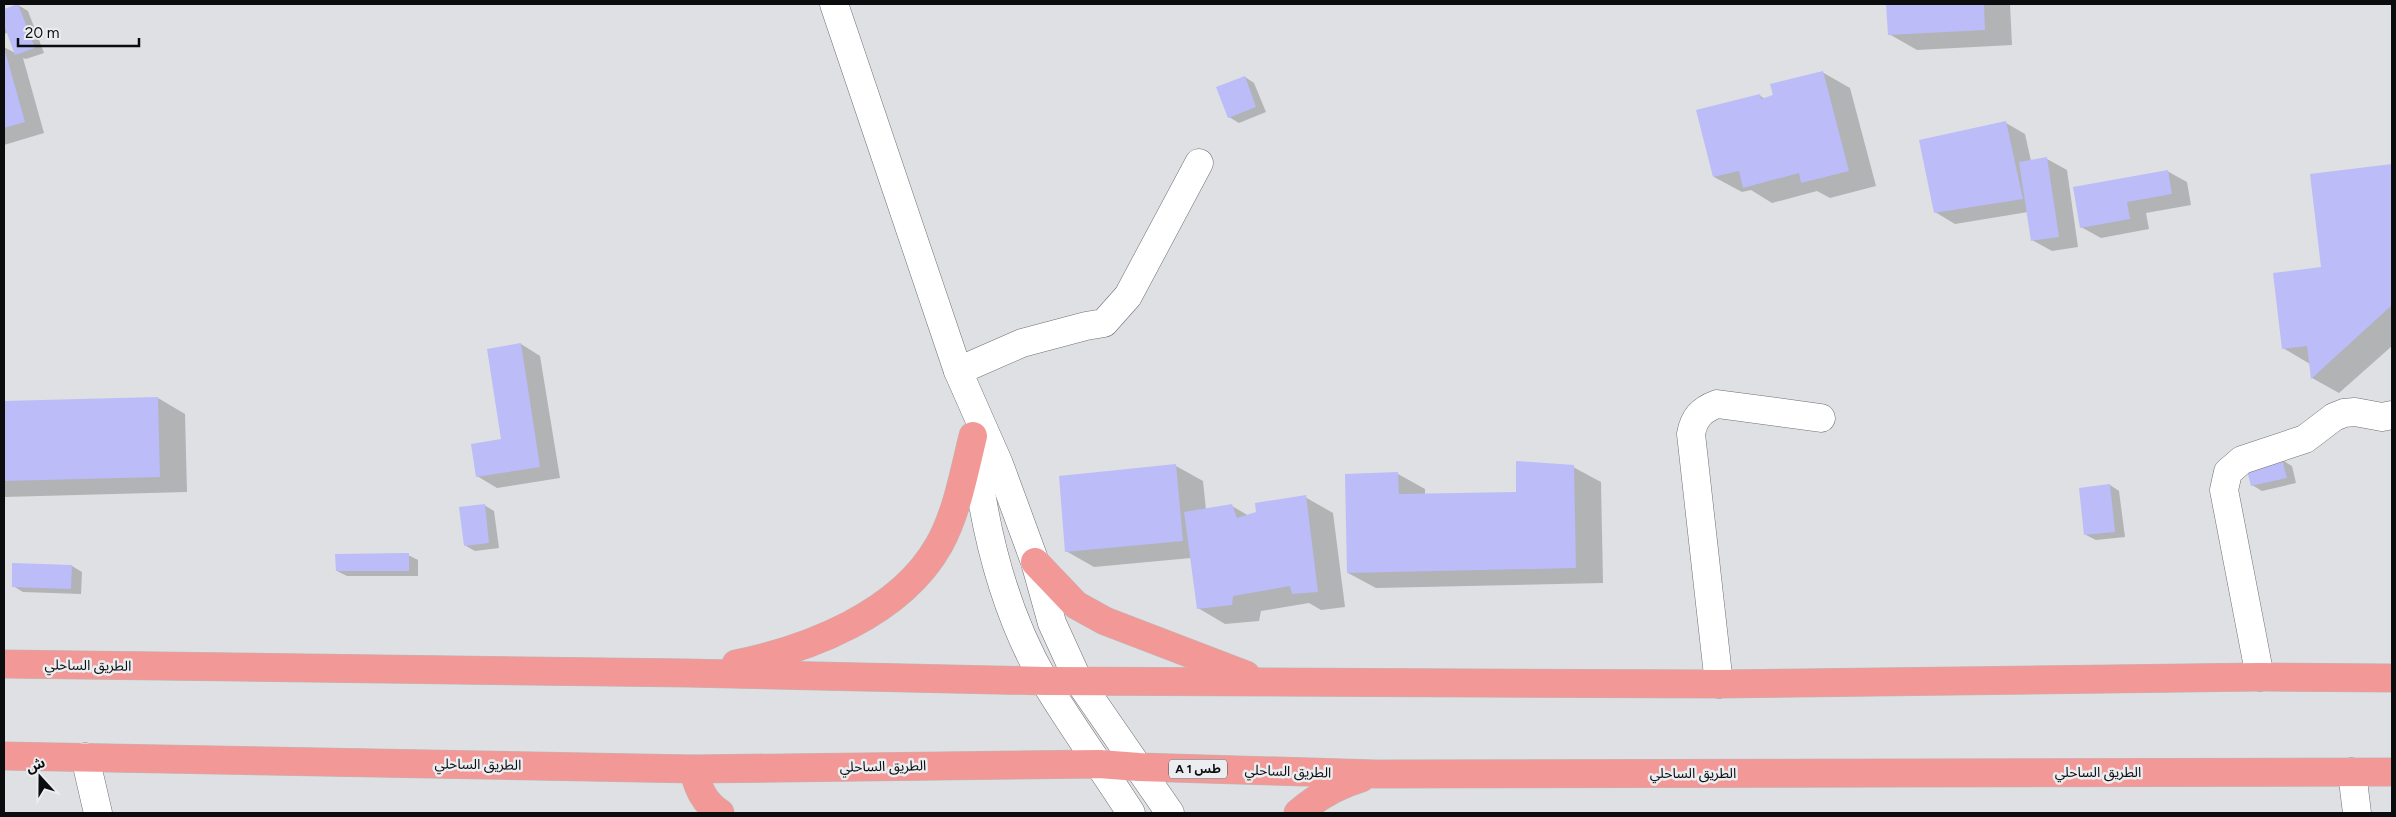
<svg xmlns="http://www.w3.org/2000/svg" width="2396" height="817" viewBox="0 0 2396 817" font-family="Figtree,'Noto Sans Arabic',sans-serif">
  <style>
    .shadow { fill: #0003 }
    .building { fill: #bbbcf8 }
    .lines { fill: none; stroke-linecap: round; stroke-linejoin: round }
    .minor-casing { stroke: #6d6f72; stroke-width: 29 }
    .trunk-casing { stroke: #bbb; stroke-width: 29 }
    .minor { stroke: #fff; stroke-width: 28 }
    .trunk { stroke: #f29896; stroke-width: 28 }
    .labels { text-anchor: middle; stroke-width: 5; stroke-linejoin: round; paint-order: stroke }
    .shield { fill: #ebedf0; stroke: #4e5051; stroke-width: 1 }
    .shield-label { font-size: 12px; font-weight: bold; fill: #0b0c0d }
    .street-label { font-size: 14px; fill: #0b0c0d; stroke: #ebedf0 }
  </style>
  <rect width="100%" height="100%" fill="#dee0e3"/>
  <g class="shadow">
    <path d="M 1888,4 L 2010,4 L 2012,45 L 1917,50 L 1889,34 Z"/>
    <path d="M 18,5 L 28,11 L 44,53 L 26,59 L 23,58 L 44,133 L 4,145 L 4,47 L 17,54 L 9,32 L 4,34 L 4,10 Z"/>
    <path d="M 1822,72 L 1850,88 L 1876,186 L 1830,198 L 1817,191 L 1772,203 L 1751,190 L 1742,192 L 1714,177 L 1759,95 L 1765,99 Z"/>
    <path d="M 1245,77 L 1254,83 L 1266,112 L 1239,123 L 1229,117 Z"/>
    <path d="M 2006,123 L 2025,134 L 2031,161 L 2047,159 L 2067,170 L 2078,247 L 2052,251 L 2032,240 L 2028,212 L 1955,224 L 1935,212 Z"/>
    <path d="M 2392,166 L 2392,346 L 2339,393 L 2312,378 L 2310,364 L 2283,348 L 2322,268 L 2312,175 Z"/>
    <path d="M 2167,171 L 2187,182 L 2191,205 L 2146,213 L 2149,229 L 2101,238 L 2081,227 Z"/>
    <path d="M 521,344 L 540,356 L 560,478 L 497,488 L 477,476 L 503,440 Z"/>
    <path d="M 158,398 L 185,414 L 187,492 L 4,497 L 4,403 Z"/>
    <path d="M 2282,460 L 2292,466 L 2296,483 L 2262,491 L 2252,485 Z"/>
    <path d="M 1176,466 L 1203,481 L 1206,510 L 1232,506 L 1249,516 L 1305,497 L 1333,513 L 1345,607 L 1321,610 L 1309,603 L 1261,611 L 1259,621 L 1225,624 L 1198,608 L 1191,558 L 1094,567 L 1066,551 Z"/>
    <path d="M 1573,467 L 1601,482 L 1603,583 L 1376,588 L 1348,573 L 1398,474 L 1425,489 L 1425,495 L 1518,493 Z"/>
    <path d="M 2110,485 L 2119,491 L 2125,537 L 2096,540 L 2086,535 Z"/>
    <path d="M 484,505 L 494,511 L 499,548 L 475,551 L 466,546 Z"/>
    <path d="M 408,555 L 418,560 L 418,576 L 347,576 L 337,571 Z"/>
    <path d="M 14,564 L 72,566 L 82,572 L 81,594 L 23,592 L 13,586 Z"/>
  </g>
  <g class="building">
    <path d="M 18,4 L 35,48 L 15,55 L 4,25 L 4,9 Z"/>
    <path d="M 1886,4 L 1984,4 L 1985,30 L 1888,35 Z"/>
    <path d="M 4,47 L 25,122 L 4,128 Z"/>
    <path d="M 1823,71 L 1849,171 L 1801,183 L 1799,173 L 1743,188 L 1739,171 L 1713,177 L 1696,110 L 1760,94 L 1761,99 L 1773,95 L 1770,84 Z"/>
    <path d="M 1245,76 L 1256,107 L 1228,118 L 1216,87 Z"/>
    <path d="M 2006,121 L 2023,199 L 1934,213 L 1919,140 Z"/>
    <path d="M 2047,157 L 2059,237 L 2031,241 L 2019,162 Z"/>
    <path d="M 2392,164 L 2392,305 L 2311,379 L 2307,346 L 2282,349 L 2273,273 L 2321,267 L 2310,174 Z"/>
    <path d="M 2168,170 L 2172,194 L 2127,202 L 2130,219 L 2080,228 L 2073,187 Z"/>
    <path d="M 521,343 L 540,467 L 476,477 L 471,444 L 501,439 L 487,349 Z"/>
    <path d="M 158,397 L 160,477 L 4,481 L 4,401 Z"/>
    <path d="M 2282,459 L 2287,478 L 2251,486 L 2246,467 Z"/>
    <path d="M 1516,461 L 1574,465 L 1576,568 L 1347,573 L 1345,474 L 1398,472 L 1399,494 L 1516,492 Z"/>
    <path d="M 1176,464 L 1183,541 L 1065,552 L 1059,476 Z"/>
    <path d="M 2110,484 L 2115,532 L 2084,535 L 2079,488 Z"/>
    <path d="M 1306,495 L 1318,592 L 1292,594 L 1290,586 L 1233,596 L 1232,605 L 1197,609 L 1184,512 L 1232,504 L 1237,518 L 1256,512 L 1255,503 Z"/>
    <path d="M 485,504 L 489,543 L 464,546 L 459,507 Z"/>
    <path d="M 409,553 L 409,571 L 336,571 L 335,554 Z"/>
    <path d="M 12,563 L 72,565 L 71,589 L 12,587 Z"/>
  </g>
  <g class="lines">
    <g class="minor-casing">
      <g id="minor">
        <path d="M 834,4 L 958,371 L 999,464 L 1035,562 L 1052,623 L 1078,680 L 1170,813"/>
        <path d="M 958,371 L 1022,343 L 1086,326 L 1104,323 L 1128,296 L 1199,163"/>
        <path d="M 974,438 C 982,521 1003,610 1045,682 C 1072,727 1103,769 1131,813"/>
        <path d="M 2260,677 L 2224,490 L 2228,472 L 2242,460 L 2305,439 L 2334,417 L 2344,413 L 2355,412 L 2382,417 L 2392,415"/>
        <path d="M 1719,684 L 1691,434 C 1694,418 1701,410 1717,404 L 1821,418"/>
        <path d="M 85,757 L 98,813"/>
        <path d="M 2352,772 L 2357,813"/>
      </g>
    </g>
    <g class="trunk-casing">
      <g id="trunk">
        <path d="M 1035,562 L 1076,605 L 1105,621 L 1246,675"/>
        <path d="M 4,664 L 687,673 L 1045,681 L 1719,684 L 2260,677 L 2392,678"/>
        <path d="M 736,664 C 809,649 900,614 939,545 C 957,513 964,472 973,436"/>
        <path d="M 4,756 L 693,769 L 1099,764 L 1139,767 L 1376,774 L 2392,772"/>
        <path d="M 693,769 C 698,787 703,802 720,813"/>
        <path d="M 1298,813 C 1317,797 1337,785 1361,778"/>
      </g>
    </g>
    <use href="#minor" class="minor"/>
    <use href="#trunk" class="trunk"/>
  </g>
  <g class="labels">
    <rect class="shield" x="1169" y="759.5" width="58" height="19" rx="4"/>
    <g class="shield-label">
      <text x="1198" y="773">A 1 طس</text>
    </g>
    <g class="street-label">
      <text transform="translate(88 665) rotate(1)" y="5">الطريق الساحلي</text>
      <text transform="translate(478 764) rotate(1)" y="5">الطريق الساحلي</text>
      <text transform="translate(883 766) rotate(-1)" y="5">الطريق الساحلي</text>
      <text transform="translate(1288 771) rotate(2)" y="5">الطريق الساحلي</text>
      <text x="2098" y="777">الطريق الساحلي</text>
      <text x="1693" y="778">الطريق الساحلي</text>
    </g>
  </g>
  <rect width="2396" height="817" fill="none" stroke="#0b0c0d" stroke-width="10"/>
  <g transform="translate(40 777) rotate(339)" stroke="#ebedf0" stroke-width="4" paint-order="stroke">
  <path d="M0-4L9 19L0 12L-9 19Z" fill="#0b0c0d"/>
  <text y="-8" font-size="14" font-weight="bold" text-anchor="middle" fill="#0b0c0d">ش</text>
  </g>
  <path d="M18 38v8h121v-8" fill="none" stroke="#0b0c0d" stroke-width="2.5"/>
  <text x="25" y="38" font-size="15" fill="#0b0c0d" stroke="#ebedf0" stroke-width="4" paint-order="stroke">20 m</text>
</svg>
